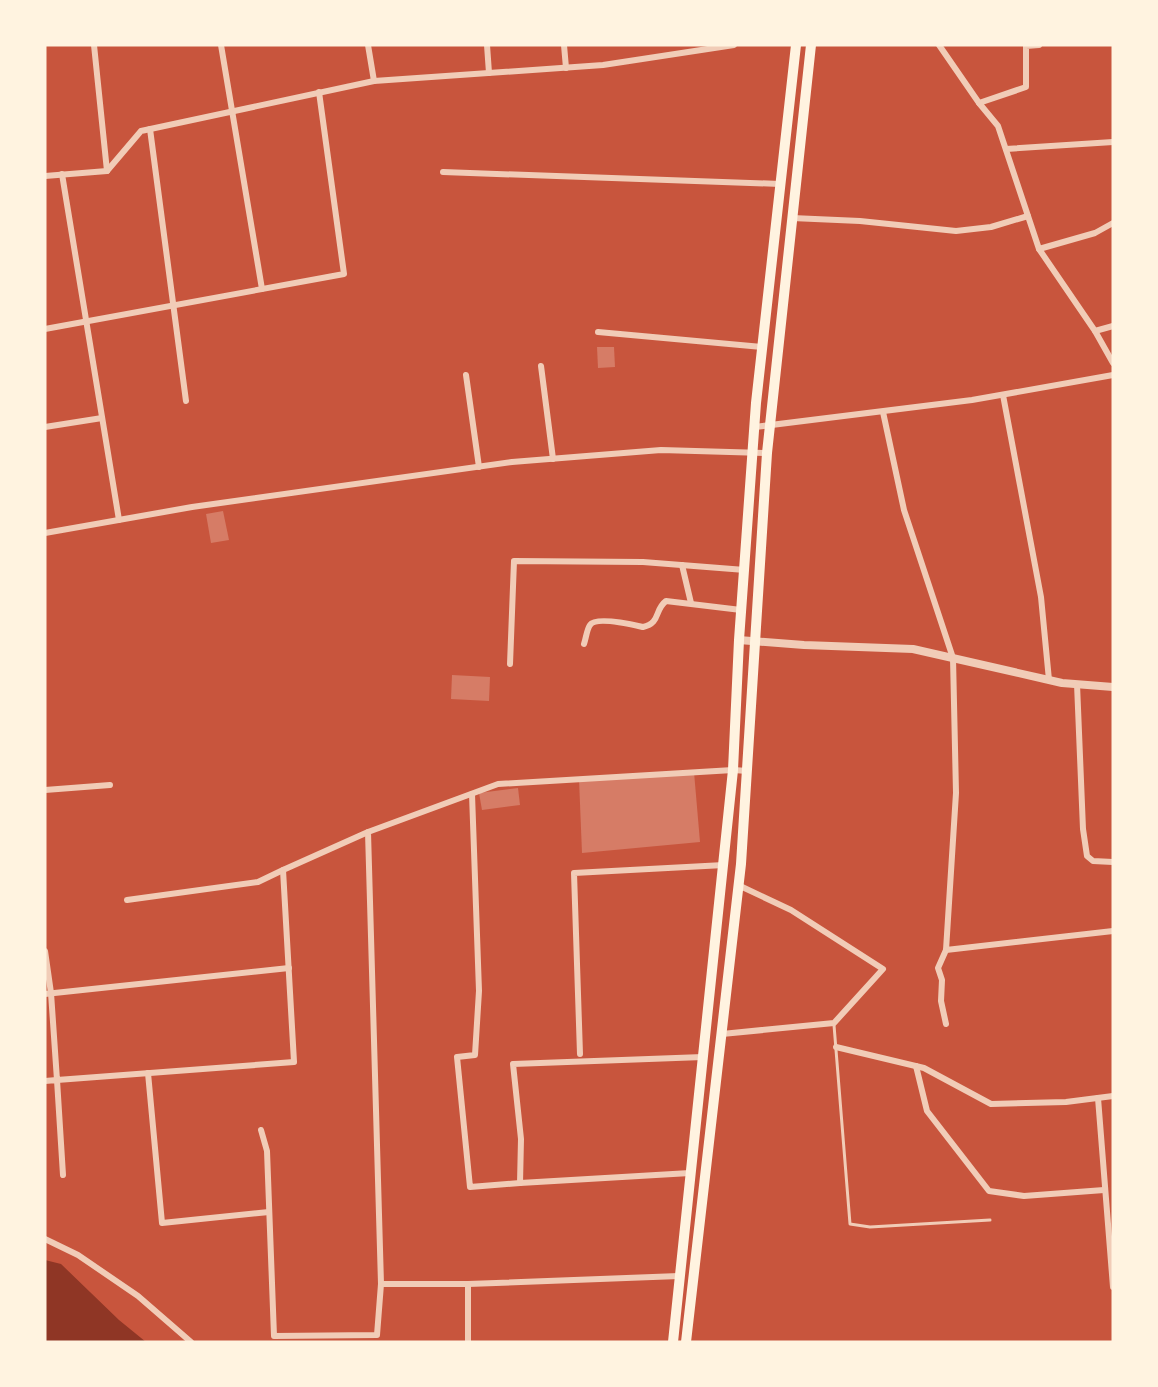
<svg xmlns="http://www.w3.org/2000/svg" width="1158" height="1387" viewBox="0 0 1158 1387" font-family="Commissioner,sans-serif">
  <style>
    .water { fill: #8f3625 }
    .building { fill: #d67c66 }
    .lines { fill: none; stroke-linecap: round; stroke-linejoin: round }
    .service { stroke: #f1ccb7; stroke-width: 3 }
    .minor { stroke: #f1ccb7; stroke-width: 6 }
    .tertiary { stroke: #f1ccb7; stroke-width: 8 }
    .primary { stroke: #fff3e0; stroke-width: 10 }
  </style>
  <rect width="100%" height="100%" fill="#c8553d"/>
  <path class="water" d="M 45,1260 L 61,1264 L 119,1320 L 146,1342 L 45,1342 Z"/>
  <g class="building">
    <path d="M 597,347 L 614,347 L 615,367 L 598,368 Z"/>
    <path d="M 223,511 L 229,540 L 211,543 L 206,514 Z"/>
    <path d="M 452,675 L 490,677 L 489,701 L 451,699 Z"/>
    <path d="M 694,772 L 700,842 L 582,853 L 579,779 Z"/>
    <path d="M 518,788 L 520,805 L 482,810 L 479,793 Z"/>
  </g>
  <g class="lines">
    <path class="service" d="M 834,1025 L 850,1224 L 870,1227 L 990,1220"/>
    <g class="minor">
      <path d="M 94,45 L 107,171"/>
      <path d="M 221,45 L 262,289"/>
      <path d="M 368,45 L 374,81"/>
      <path d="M 487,45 L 489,73"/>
      <path d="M 564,45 L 566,68"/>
      <path d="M 939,45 L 979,103 L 998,126 L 1039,249 L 1095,331 L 1113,363"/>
      <path d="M 979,103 L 1026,87 L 1026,46 L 1039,45"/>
      <path d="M 150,129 L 186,401"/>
      <path d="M 1006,149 L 1113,142"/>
      <path d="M 443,172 L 780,184"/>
      <path d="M 62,174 L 119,520"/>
      <path d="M 45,176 L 107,171 L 141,131 L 374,81 L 603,65 L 734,45"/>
      <path d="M 792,218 L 860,221 L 956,231 L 991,227 L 1028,216"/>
      <path d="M 1039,249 L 1095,233 L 1113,223"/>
      <path d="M 45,329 L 344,274 L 319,92"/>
      <path d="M 1095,331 L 1113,326"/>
      <path d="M 598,332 L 762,347"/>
      <path d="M 541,366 L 553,459"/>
      <path d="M 466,375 L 479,467"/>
      <path d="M 1003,395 L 1041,597 L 1049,680"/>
      <path d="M 883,412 L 904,510 L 953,658 L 956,793 L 946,950 L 1113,931"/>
      <path d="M 45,427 L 102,418"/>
      <path d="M 755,427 L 972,400 L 1113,375"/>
      <path d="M 45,533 L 192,507 L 512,462 L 661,450 L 767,453"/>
      <path d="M 682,565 L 691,603"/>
      <path d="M 584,644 C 586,638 587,629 590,625 C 596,616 634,625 643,627 C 661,623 654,610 666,601 L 741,610"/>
      <path d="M 510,664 L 514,561 L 643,562 L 745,570"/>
      <path d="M 1077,684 L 1083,829 L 1087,856 L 1093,861 L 1113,862"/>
      <path d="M 45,790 L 110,785"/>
      <path d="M 472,794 L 479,991 L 475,1055 L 457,1057 L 470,1187 L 520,1183"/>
      <path d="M 127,900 L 258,882 L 283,870"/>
      <path d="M 946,950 L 938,968 L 942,980 L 941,1001 L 946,1024"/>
      <path d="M 45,951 L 51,993 L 57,1080 L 294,1062 L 283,870 L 368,832"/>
      <path d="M 45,994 L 289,968"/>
      <path d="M 722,1034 L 834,1023 L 883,969 L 791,910 L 738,885"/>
      <path d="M 836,1047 L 924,1068 L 991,1104 L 1066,1102 L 1113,1096"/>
      <path d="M 580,1054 L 574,873 L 724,865"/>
      <path d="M 916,1066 L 927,1111 L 989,1191 L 1024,1196 L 1104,1190"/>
      <path d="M 148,1073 L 162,1223 L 269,1212"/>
      <path d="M 45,1081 L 57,1080 L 63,1175"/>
      <path d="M 1098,1098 L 1113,1287"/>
      <path d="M 261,1130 L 267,1151 L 274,1336 L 377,1335 L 381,1284"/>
      <path d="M 690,1173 L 520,1183 L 521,1139 L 513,1064 L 703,1057"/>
      <path d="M 45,1239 L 78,1255 L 138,1296 L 191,1342"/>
      <path d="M 679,1276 L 468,1284 L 381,1284 L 368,832 L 498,784 L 733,770 L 748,771"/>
      <path d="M 468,1284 L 468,1342"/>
    </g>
    <path class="tertiary" d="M 739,640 L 804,645 L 913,649 L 1062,683 L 1113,687"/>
    <g class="primary">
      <path d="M 673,1342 L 733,770 L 739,640 L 756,403 L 796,45"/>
      <path d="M 686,1342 L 741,864 L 767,453 L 811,45"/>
    </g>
  </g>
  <rect width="1158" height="1387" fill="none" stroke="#fff3e0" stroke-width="93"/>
</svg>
